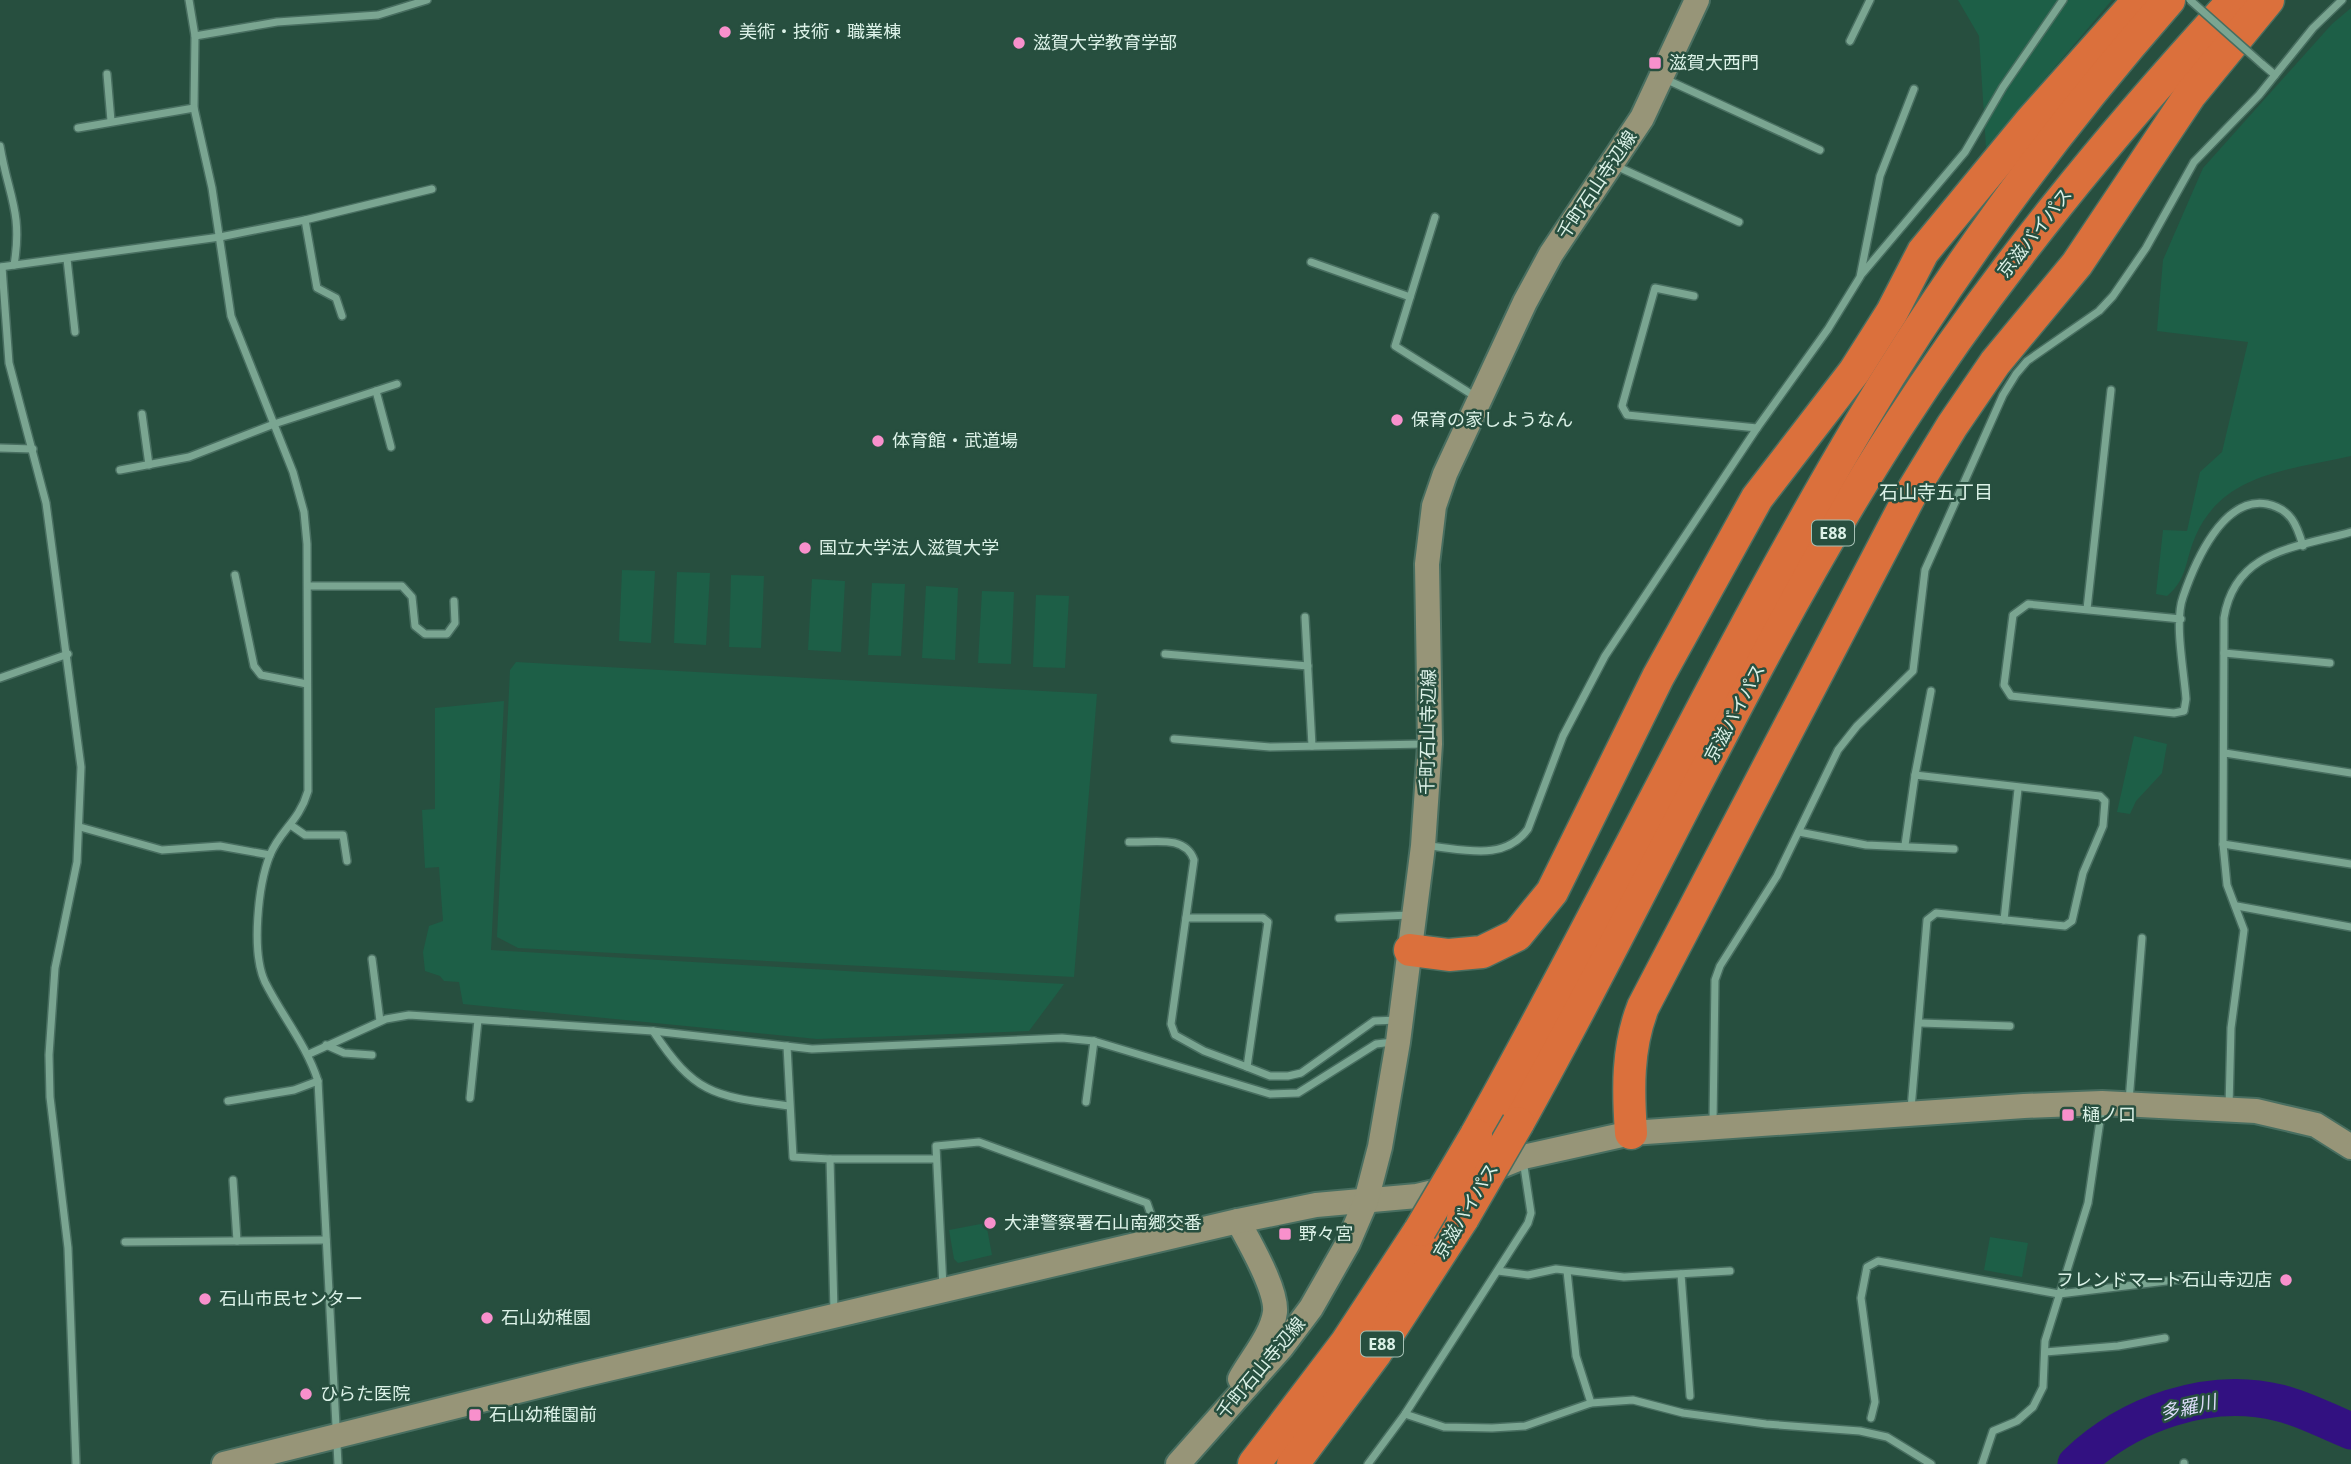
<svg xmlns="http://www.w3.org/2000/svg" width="2351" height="1464" viewBox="0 0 2351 1464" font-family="'Noto Sans','Noto Sans JP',sans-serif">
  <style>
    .green { fill: #1d5f47 }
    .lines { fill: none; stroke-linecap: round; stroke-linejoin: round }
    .river { stroke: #321181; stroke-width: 37 }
    .street-casing { stroke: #486e60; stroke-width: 10 }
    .secondary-casing { stroke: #486e60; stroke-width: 28 }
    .highway-casing { stroke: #486e60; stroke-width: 35 }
    .street { stroke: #7aa591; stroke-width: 7 }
    .secondary { stroke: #979578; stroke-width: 24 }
    .highway { stroke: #db703c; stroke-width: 32 }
    .street-bridge-casing { stroke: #486e60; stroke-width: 10; stroke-linecap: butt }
    .highway-bridge-casing { stroke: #486e60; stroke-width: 35; stroke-linecap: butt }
    .street-bridge { stroke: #7aa591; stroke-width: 7 }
    .highway-bridge { stroke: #db703c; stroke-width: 32 }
    .poi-dot { fill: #f890cc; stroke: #274f3f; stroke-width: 2.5 }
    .labels { text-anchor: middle; stroke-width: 5; stroke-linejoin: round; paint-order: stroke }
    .shield { fill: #274f3f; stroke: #a6c1b5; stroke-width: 2 }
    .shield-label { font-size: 16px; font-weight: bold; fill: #dcf2e8 }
    .poi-label { font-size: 18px; fill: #dcf2e8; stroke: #274f3f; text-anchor: start }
    .street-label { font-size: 18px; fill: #dcf2e8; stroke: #274f3f }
    .neighbourhood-label { font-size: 19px; fill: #dcf2e8; stroke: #274f3f }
    .water-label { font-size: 19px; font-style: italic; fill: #dbdbf8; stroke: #274f3f }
  </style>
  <rect width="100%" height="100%" fill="#274f3f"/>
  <g class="green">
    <path d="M 1958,0 L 2112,0 L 1986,148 L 1979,36 Z"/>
    <path d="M 2351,8 L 2351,456 C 2291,470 2224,472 2196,535 C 2185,559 2188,579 2167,596 L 2156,594 L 2163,530 L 2187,531 L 2200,472 L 2222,452 L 2248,342 L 2157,331 L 2163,260 L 2203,168 L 2332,24 Z"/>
    <path d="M 622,570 L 655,571 L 651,643 L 619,641 Z"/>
    <path d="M 677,572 L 710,573 L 706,645 L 674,643 Z"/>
    <path d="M 731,575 L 764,576 L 761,648 L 729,647 Z"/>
    <path d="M 812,579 L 845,581 L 841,652 L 808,650 Z"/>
    <path d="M 872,583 L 905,584 L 901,656 L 868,655 Z"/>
    <path d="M 926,586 L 958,588 L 955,660 L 922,658 Z"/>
    <path d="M 982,591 L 1014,592 L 1011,664 L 978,663 Z"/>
    <path d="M 1036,595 L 1069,596 L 1065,668 L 1033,667 Z"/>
    <path d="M 516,662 L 1097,694 L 1074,977 L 518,948 L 497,937 L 510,670 Z"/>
    <path d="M 504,701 L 491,950 L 1064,984 L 1029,1031 L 817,1039 L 463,1004 L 459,982 L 444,981 L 440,976 L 425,971 L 423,952 L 429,926 L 443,921 L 439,867 L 425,868 L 422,810 L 435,809 L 435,708 Z"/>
    <path d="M 2134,736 L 2167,744 L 2162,773 L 2136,801 L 2130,814 L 2117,812 Z"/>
    <path d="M 986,1223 L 992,1255 L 958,1263 L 954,1259 L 949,1230 Z"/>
    <path d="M 1990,1237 L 2028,1243 L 2022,1277 L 1984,1270 Z"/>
  </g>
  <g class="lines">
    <path class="river" d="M 2076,1464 C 2128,1414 2208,1385 2280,1403 C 2305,1409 2328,1422 2351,1431"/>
    <g class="street-casing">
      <g id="street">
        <path d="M 189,0 L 195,36 L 194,108 L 212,188 L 231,316 L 293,472 L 304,512 L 307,544 L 308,791 C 299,822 280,830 270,855 C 258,885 251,952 265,982 C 282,1016 306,1044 318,1081 L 338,1464"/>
        <path d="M 195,36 L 277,22 L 378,15 L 427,0"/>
        <path d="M 1850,41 L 1870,0"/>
        <path d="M 2262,64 L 2275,75"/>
        <path d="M 107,74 L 111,121"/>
        <path d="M 1663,78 L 1820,150"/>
        <path d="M 78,128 L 194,108"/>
        <path d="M 0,146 C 8,195 23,212 14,265"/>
        <path d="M 1616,166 L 1739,222"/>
        <path d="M 1435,217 L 1395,346 L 1476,397"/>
        <path d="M 305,220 L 317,288 L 336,298 L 342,316"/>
        <path d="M 67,259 L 75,332"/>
        <path d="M 1311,262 L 1410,297"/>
        <path d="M 0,267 L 220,237 L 305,220 L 432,189"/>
        <path d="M 2,267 L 9,363 L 46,503 L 81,767 L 77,862 L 55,968 L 49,1055 L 50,1097 L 68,1248 L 76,1464"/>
        <path d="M 1861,275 L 1965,152 L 2003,87 L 2063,0"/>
        <path d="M 1694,296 L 1655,288 L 1622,406 L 1627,415 L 1757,428"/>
        <path d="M 376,391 L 391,447"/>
        <path d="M 142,414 L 149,465"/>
        <path d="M 0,448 L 33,449"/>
        <path d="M 120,470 L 189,457 L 274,424 L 397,384"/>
        <path d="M 235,575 L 254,666 L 261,675 L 307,684"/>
        <path d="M 309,586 L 402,586 L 412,597 L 415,626 L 425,634 L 447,634 L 455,623 L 454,601"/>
        <path d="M 2087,609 L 2111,390"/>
        <path d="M 1305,617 L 1312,746"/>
        <path d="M 2181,619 L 2028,604 L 2013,615 L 2004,685 L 2011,696 L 2174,713 L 2184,711 L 2186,699 C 2184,671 2174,622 2183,597 C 2195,562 2223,496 2267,504 C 2291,509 2297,525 2303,546"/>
        <path d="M 2224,653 L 2330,663"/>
        <path d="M 1165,654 L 1308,666"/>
        <path d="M 0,678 L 68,654"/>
        <path d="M 1174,739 L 1270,747 L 1425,744"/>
        <path d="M 2225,753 L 2351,773"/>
        <path d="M 1915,775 L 1931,691"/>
        <path d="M 292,826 L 305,835 L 343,835 L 347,861"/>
        <path d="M 80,827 L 162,850 L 220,846 L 270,855"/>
        <path d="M 1799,832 L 1866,845 L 1954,849"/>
        <path d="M 1129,842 C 1152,843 1185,834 1194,860 L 1171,1024 L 1175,1035 L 1204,1051 L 1247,1067 L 1270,1076 L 1288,1076 L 1301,1073 L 1374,1021 L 1397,1020"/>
        <path d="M 2223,844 L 2351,864"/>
        <path d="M 1905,845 L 1915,775 L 2100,796 L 2105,801 L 2103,826 L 2083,873 L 2072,921 L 2065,926 L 1936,913 L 1927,920 L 1911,1109"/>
        <path d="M 1428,846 C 1464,849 1504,862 1528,829 L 1563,736 L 1605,656 L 1757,428 L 1828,329 L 1860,277 L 1880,176 L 1914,89"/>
        <path d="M 2237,906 L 2351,927"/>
        <path d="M 1186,918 L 1263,918 L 1268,922 L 1247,1067"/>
        <path d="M 1339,918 L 1410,915"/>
        <path d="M 2004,920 L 2018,789"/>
        <path d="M 372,959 L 380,1021"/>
        <path d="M 1920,1023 L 2010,1026"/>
        <path d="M 653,1031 C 696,1096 715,1096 789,1106"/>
        <path d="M 326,1045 L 344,1053 L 372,1055"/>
        <path d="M 787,1046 L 793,1157 L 830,1159"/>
        <path d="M 309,1054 L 386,1019 L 409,1015 L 653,1031 L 812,1049 L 1062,1038 L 1094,1041 L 1270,1094 L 1298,1093 L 1376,1044 L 1393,1042"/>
        <path d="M 470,1098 L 478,1020"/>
        <path d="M 228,1101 L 294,1090 L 318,1081"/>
        <path d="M 2129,1101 L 2142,938"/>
        <path d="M 1086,1102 L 1094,1041"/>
        <path d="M 2229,1107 L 2231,1028 L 2244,930 L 2227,885 L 2223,844 L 2224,618 C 2235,550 2295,548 2351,532"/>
        <path d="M 1713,1122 L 1715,980 L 1720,966 L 1777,876 L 1838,750 L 1857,726 L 1913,671 L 1925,570 L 2003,395 L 2016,374 L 2027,361 L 2099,311 L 2113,296 L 2146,248 L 2194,162 L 2259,95 L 2313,28 L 2342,0"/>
        <path d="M 233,1180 L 237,1241"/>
        <path d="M 125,1242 L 326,1240"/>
        <path d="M 1498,1271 L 1528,1275 L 1556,1269 L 1624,1277 L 1730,1271"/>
        <path d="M 1567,1271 L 1576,1356 L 1591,1403"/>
        <path d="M 1681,1274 L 1690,1396"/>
        <path d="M 943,1287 L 936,1146 L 979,1142 L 1147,1203 L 1158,1235"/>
        <path d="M 834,1311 L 830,1159 L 936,1159"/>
        <path d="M 2045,1352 L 2118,1346 L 2165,1338"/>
        <path d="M 1405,1414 L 1444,1427 L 1492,1428 L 1525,1426 L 1591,1403 L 1633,1400 L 1683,1413 L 1766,1424 L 1860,1431 L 1887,1437 L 1931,1464"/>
        <path d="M 1871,1418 L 1875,1402 L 1861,1298 L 1867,1267 L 1878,1261 L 2059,1294 L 2208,1276"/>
        <path d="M 1368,1464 L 1405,1414 L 1528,1223 L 1531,1213 L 1523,1160"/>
        <path d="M 1982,1464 L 1993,1431 L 2017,1421 L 2033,1407 L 2043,1387 L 2045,1341 L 2088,1203 L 2102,1107"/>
        <path d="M 2184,1464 L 2184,1463"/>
      </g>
    </g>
    <g class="secondary-casing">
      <g id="secondary">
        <path d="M 1238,1221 C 1249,1242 1277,1289 1275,1312 C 1272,1335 1251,1359 1240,1379"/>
        <path d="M 224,1464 L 578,1376 L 1238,1221 L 1316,1205 L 1417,1196 L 1438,1191 L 1523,1157 L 1631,1133 L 2024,1106 L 2102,1103 L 2256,1111 L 2316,1125 L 2351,1147"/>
        <path d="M 1178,1464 L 1281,1348 L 1311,1308 L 1348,1243 L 1366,1201 L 1380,1147 L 1398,1042 L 1423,846 L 1430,744 L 1427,564 L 1434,506 L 1445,474 L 1525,302 L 1551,254 L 1642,118 L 1697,0"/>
      </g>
    </g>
    <g class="highway-casing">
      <g id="highway">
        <path d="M 1410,950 L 1449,955 L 1482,952 L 1517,935 L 1552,892 L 1658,677 L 1757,498 L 1854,372 L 1892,312 L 1923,252 L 2031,121 L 2139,0"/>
        <path d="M 1518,1123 C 1647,892 1754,649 1897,427 C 1996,273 2111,134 2234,0"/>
        <path d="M 1631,1133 C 1628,1090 1627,1048 1643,1007 L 1913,490 L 1952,426 L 1995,363 L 2077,264 L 2190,95 L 2268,0"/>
        <path d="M 1476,1135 C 1608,900 1723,654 1861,422 C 1950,273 2055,130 2169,0"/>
        <path d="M 1254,1464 L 1346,1343 L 1420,1230"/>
        <path d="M 1293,1464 L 1375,1354 L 1463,1218"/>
      </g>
    </g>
    <use href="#street" class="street"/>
    <use href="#secondary" class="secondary"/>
    <use href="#highway" class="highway"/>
    <g class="street-bridge-casing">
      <path id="street-bridge" d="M 2190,0 L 2262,64"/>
    </g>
    <g class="highway-bridge-casing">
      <g id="highway-bridge">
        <path d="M 1463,1218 L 1518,1123"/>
        <path d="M 1420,1230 L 1476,1135"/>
      </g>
    </g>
    <use href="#street-bridge" class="street-bridge"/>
    <use href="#highway-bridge" class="highway-bridge"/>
  </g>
  <g class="poi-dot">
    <circle cx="725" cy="32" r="7"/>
    <circle cx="1019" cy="43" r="7"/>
    <rect x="1648" y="56" width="14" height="14" rx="3.5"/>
    <circle cx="1397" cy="420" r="7"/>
    <circle cx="878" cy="441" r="7"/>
    <circle cx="805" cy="548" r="7"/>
    <rect x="2061" y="1108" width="14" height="14" rx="3.5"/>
    <circle cx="990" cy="1223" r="7"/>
    <rect x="1278" y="1227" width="14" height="14" rx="3.5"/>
    <circle cx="2286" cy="1280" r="7"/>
    <circle cx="205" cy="1299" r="7"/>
    <circle cx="487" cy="1318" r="7"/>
    <circle cx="306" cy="1394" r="7"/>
    <rect x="468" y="1408" width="14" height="14" rx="3.5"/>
  </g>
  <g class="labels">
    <g class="shield">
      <rect x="1812" y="520.5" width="42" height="25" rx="5"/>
      <rect x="1361" y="1331.5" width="42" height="25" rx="5"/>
    </g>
    <g class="shield-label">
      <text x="1833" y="539">E88</text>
      <text x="1382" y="1350">E88</text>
    </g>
    <g class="poi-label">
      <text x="739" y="38">美術・技術・職業棟</text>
      <text x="1033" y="49">滋賀大学教育学部</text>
      <text x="1669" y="69">滋賀大西門</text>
      <text x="1411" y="426">保育の家しようなん</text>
      <text x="892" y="447">体育館・武道場</text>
      <text x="819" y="554">国立大学法人滋賀大学</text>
      <text x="2082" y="1121">樋ノ口</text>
      <text x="1004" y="1229">大津警察署石山南郷交番</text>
      <text x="1299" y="1240">野々宮</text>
      <text x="2272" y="1286" text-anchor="end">フレンドマート石山寺辺店</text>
      <text x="219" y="1305">石山市民センター</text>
      <text x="501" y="1324">石山幼稚園</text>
      <text x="320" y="1400">ひらた医院</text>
      <text x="489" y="1421">石山幼稚園前</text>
    </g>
    <g class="street-label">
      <text transform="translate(1597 185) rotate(-56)" y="6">千町石山寺辺線</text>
      <text transform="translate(2035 233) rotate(-52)" y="6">京滋バイパス</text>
      <text transform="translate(1735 713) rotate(-62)" y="6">京滋バイパス</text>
      <text transform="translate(1428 732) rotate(-89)" y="6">千町石山寺辺線</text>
      <text transform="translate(1466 1211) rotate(-59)" y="6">京滋バイパス</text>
      <text transform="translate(1261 1368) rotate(-50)" y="6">千町石山寺辺線</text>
    </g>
    <g class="neighbourhood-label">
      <text x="1936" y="499">石山寺五丁目</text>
    </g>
    <g class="water-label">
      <text transform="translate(2188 1407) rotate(-12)" y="7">多羅川</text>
    </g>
  </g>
</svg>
